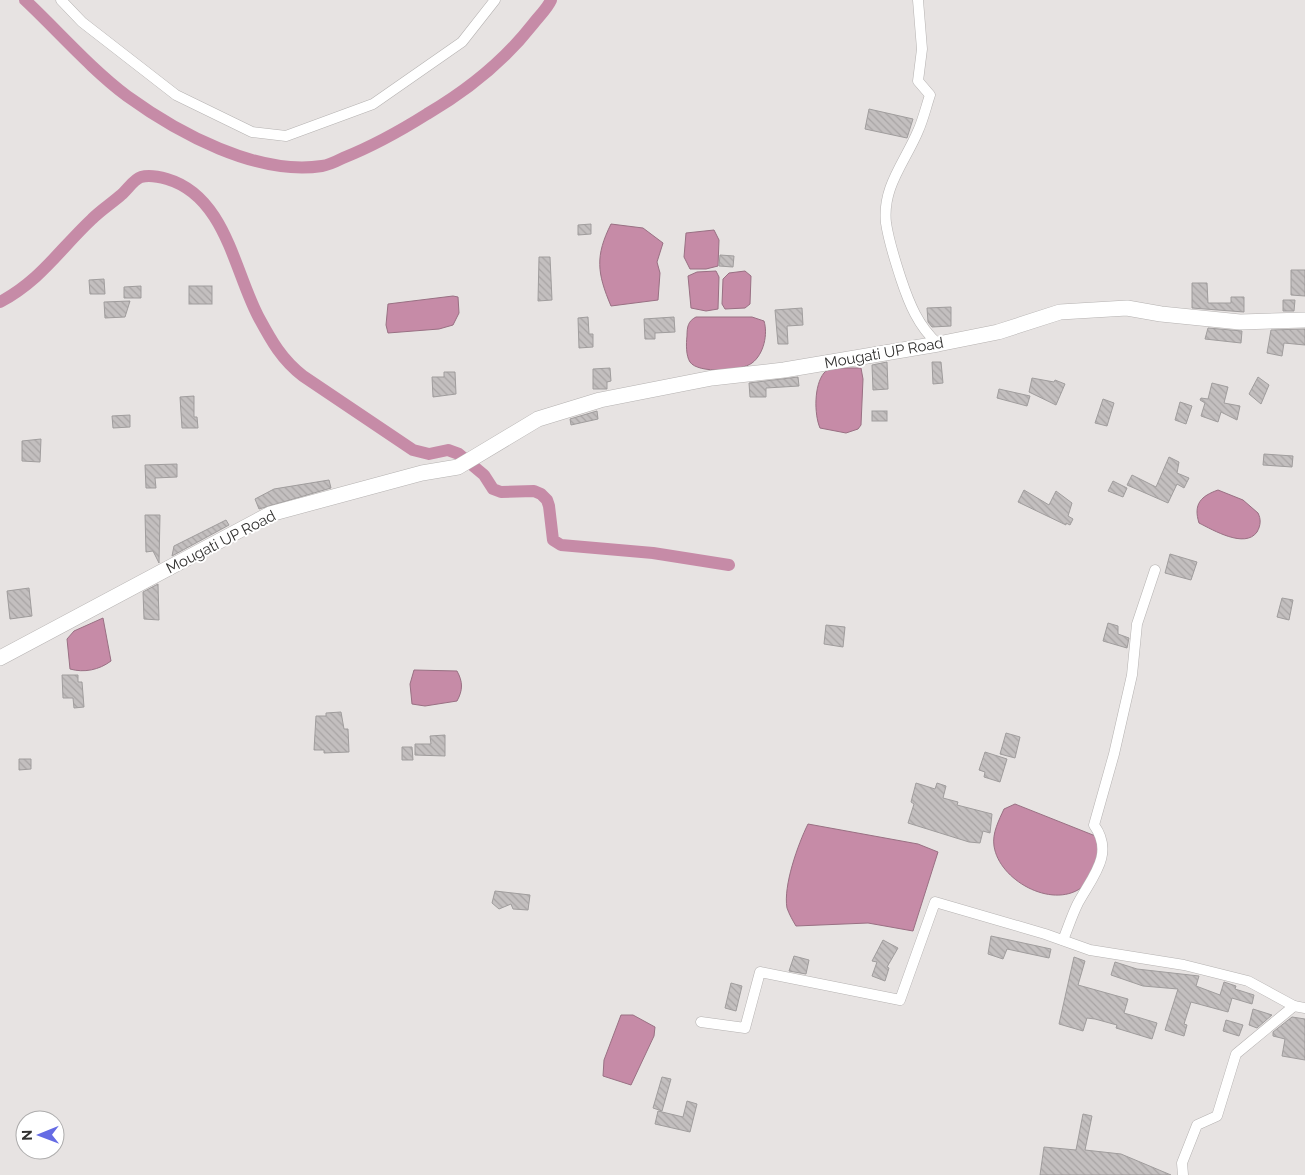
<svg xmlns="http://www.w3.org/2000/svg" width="1305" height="1175" viewBox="0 0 1305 1175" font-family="Raleway,sans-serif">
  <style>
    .water { fill: #c68ba7; stroke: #997083 }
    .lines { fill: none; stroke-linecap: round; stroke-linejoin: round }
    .canal { stroke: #c68ba7; stroke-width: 12 }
    .building { fill: url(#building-back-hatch); stroke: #a09d9d }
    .street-casing { stroke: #b5b2b1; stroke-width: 11 }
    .secondary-casing { stroke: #b5b2b1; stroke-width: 16 }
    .street { stroke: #fff; stroke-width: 10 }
    .secondary { stroke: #fff; stroke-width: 15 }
    .labels { text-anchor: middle; stroke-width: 4; stroke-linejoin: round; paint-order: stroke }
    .street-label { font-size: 15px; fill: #31302f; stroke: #fff }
  </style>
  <defs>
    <pattern id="building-back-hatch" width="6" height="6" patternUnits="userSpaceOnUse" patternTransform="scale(1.25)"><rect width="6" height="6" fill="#c3bfbf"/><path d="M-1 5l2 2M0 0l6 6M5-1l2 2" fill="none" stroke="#a8a4a4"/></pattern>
  </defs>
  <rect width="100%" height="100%" fill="#e7e3e2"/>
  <g class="water">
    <path d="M 611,224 L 643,228 L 663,243 L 657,262 L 660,273 L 658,300 L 611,306 C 597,273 595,256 611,224 Z"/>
    <path d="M 714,230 L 719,240 L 718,266 L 706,269 L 690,269 L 684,257 L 686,233 Z"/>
    <path d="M 716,271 L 719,277 L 718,309 L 706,311 L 691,308 L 688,276 L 697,272 Z"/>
    <path d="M 745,271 L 751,276 L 750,304 L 745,308 L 725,309 L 722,304 L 723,279 L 729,273 Z"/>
    <path d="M 453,296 L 458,297 L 459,313 L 453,325 L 439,329 L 388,333 L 386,325 L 388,304 Z"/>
    <path d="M 696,317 L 752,317 L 764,321 C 768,334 764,354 752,363 C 742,371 698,374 690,362 C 686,356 686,344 687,336 C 687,327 688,321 696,317 Z"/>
    <path d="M 839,368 L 861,368 L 863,379 L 861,425 L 858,429 L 846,433 L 820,428 C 814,414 814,385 824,373 C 827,369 834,369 839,368 Z"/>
    <path d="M 1218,490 L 1243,500 L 1258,513 C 1261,519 1261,525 1257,532 C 1245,549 1213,530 1199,523 C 1193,504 1201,496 1218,490 Z"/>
    <path d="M 103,618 L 111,661 C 99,670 84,673 70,669 L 67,639 L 74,631 Z"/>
    <path d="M 414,670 L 457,671 C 463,682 463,690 457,701 L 425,706 L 412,704 L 410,684 Z"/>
    <path d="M 1015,804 L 1098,837 C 1102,847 1099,853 1096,863 C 1094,868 1093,876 1090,881 C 1088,884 1084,886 1081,888 C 1051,909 999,880 994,846 C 992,833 999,820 1004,809 Z"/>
    <path d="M 808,824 L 918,844 L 938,852 L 913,931 L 868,923 L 796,926 C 793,921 789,914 787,908 C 783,886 798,844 808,824 Z"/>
    <path d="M 621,1015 L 633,1015 L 655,1027 L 654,1036 L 631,1085 L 603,1076 L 604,1060 Z"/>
  </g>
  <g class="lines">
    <g class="canal">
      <path d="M 25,0 C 59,32 90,68 127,96 C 178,133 257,176 322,166 C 329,165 337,161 343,158 C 373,146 400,131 427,114 C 468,90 504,61 533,24 C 539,16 547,9 551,0"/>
      <path d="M 0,302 C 41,280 59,250 92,219 C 101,210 112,203 121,195 C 127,190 134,179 141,177 C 148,175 160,177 167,179 C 225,196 234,270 258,316 C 271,340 281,359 303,376 L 413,450 L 429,454 L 448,450 L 459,454 L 484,475 L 493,489 L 501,492 L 534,491 L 541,494 L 547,500 L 549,506 L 553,540 L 561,545 L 653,553 L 729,565"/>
    </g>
  </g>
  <g class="building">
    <path d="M 869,109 L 913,119 L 907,138 L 865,129 Z"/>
    <path d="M 591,224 L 591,234 L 578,235 L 578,225 Z"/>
    <path d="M 720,255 L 734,256 L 733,267 L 719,266 Z"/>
    <path d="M 539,257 L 550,257 L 552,300 L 538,301 Z"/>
    <path d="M 1291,270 L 1305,270 L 1305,296 L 1291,295 Z"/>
    <path d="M 104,279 L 105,294 L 90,294 L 89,280 Z"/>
    <path d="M 1192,283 L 1207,283 L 1208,303 L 1231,303 L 1231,297 L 1244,297 L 1244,312 L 1192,308 Z"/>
    <path d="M 141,286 L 141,298 L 124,298 L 124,287 Z"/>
    <rect x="189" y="286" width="23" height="18"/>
    <path d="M 1283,300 L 1295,300 L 1294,311 L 1283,311 Z"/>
    <path d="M 130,301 L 125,317 L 105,318 L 104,302 Z"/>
    <path d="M 951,307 L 951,326 L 932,327 L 928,322 L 927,308 Z"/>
    <path d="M 802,308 L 803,325 L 787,326 L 788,344 L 778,344 L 775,310 Z"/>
    <path d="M 588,317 L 589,334 L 593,334 L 593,347 L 579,348 L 578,318 Z"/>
    <path d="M 674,317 L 675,332 L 655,333 L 655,339 L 645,339 L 644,319 Z"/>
    <path d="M 1208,328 L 1242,331 L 1241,343 L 1205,339 Z"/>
    <path d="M 1305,329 L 1305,345 L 1284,343 L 1282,356 L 1267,353 L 1271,330 Z"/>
    <path d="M 887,362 L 888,389 L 873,390 L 872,365 Z"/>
    <path d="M 932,362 L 941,362 L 943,383 L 933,384 Z"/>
    <path d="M 610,368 L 611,381 L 607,382 L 607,389 L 593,389 L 593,369 Z"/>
    <path d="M 444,372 L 455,372 L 456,394 L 433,397 L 432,377 L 444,377 Z"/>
    <path d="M 798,377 L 799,386 L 766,388 L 766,397 L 750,397 L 749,383 Z"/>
    <path d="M 1258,377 L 1269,385 L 1261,404 L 1249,394 Z"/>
    <path d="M 1032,378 L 1054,382 L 1055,380 L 1065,384 L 1056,405 L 1029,392 Z"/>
    <path d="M 1212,383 L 1228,387 L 1224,403 L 1240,406 L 1237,420 L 1221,412 L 1218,422 L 1201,416 L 1205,403 L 1200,400 L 1201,398 L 1208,399 Z"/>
    <path d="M 999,389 L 1030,396 L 1027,406 L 997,398 Z"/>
    <path d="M 194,396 L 194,417 L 197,417 L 198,428 L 182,428 L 180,397 Z"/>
    <path d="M 1103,399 L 1114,403 L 1107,426 L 1095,423 Z"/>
    <path d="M 1180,402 L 1192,406 L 1186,424 L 1175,420 Z"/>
    <path d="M 597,411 L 598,419 L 571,425 L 570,419 Z"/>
    <rect x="872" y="411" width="15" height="10"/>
    <path d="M 130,415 L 130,427 L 113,428 L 112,416 Z"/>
    <path d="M 41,439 L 40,462 L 22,461 L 22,441 Z"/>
    <path d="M 1264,454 L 1293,456 L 1292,467 L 1263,465 Z"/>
    <path d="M 1169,457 L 1179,462 L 1177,473 L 1189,478 L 1184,488 L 1177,484 L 1168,503 L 1127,485 L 1132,475 L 1156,487 Z"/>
    <path d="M 177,464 L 177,477 L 155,478 L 156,488 L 146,488 L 145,465 Z"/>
    <path d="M 329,480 L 331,488 L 259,509 L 255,499 L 274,489 Z"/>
    <path d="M 1113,481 L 1127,488 L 1123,497 L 1108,491 Z"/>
    <path d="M 1024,490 L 1049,505 L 1056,491 L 1072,503 L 1068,516 L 1073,519 L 1070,525 L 1066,523 L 1066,525 L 1018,502 Z"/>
    <path d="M 145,515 L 160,515 L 159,563 L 153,551 L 146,552 Z"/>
    <path d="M 226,520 L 229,525 L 172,556 L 174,546 Z"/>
    <path d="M 1170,554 L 1197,562 L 1191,580 L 1165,573 Z"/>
    <path d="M 158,584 L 159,620 L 144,619 L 143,592 Z"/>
    <path d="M 29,588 L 32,616 L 10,619 L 7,591 Z"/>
    <path d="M 1282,598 L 1293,600 L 1289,620 L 1277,617 Z"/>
    <path d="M 1108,623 L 1118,626 L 1118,634 L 1129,638 L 1127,648 L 1103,641 Z"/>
    <path d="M 826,625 L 845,627 L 843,647 L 824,644 Z"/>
    <path d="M 62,675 L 78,675 L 78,682 L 82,682 L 84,707 L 74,708 L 73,698 L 63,698 Z"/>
    <path d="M 341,712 L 344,729 L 348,729 L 349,752 L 324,753 L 324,750 L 314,750 L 316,716 L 326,716 L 326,713 Z"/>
    <path d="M 1006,733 L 1020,737 L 1015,758 L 1000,754 Z"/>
    <path d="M 445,735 L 445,756 L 415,755 L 415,744 L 431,744 L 430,736 Z"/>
    <path d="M 402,747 L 412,747 L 413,760 L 402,760 Z"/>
    <path d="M 985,752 L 1007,759 L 1000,782 L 984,777 L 985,772 L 979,770 Z"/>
    <path d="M 19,759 L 31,759 L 31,769 L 19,770 Z"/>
    <path d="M 916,783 L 935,789 L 937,783 L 946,786 L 943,798 L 958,802 L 957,805 L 992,814 L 990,833 L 983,831 L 980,843 L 969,842 L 908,823 L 914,804 L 911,802 Z"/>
    <path d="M 495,891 L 530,895 L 528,910 L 513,909 L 511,904 L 499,909 L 492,903 Z"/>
    <path d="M 991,936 L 1051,949 L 1049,958 L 1007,949 L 1003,959 L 988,954 Z"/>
    <path d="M 883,940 L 898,948 L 887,967 L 889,968 L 885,981 L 872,976 L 877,962 L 872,961 Z"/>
    <path d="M 794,956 L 809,960 L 806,974 L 789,971 Z"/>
    <path d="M 1074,957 L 1085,961 L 1078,985 L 1128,999 L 1124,1013 L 1157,1023 L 1152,1039 L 1116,1028 L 1117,1025 L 1095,1019 L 1087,1018 L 1083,1031 L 1059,1024 Z"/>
    <path d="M 1115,962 L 1137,969 L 1199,976 L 1196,986 L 1220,995 L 1224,982 L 1236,986 L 1235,989 L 1254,995 L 1252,1004 L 1232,998 L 1228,1012 L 1191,1002 L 1184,1024 L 1187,1025 L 1184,1036 L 1165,1030 L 1178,989 L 1143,986 L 1111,975 Z"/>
    <path d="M 731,983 L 742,986 L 736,1011 L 725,1008 Z"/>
    <path d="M 1253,1009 L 1272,1015 L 1257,1028 L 1249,1025 Z"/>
    <path d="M 1292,1017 L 1305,1019 L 1305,1060 L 1282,1056 L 1285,1039 L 1273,1036 L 1273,1032 Z"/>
    <path d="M 1226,1020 L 1243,1025 L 1239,1036 L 1223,1031 Z"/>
    <path d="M 662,1077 L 671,1079 L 662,1111 L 653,1108 Z"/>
    <path d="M 687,1101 L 697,1104 L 690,1132 L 655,1124 L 658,1111 L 683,1117 Z"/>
    <path d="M 1083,1114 L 1092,1116 L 1085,1150 L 1121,1154 L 1171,1175 L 1040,1175 L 1044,1147 L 1076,1150 Z"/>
  </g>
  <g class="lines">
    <g class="street-casing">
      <g id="street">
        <path d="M 61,0 L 82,22 L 176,95 L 252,132 L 286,136 L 373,104 L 462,42 L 495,0"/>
        <path d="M 918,0 L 922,49 L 918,81 L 930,95 C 926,107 923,120 918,131 C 905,162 882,187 886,223 C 889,243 895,260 901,279 C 909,303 918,326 938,344"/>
        <path d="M 1063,940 C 1068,928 1072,915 1078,903 C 1092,877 1115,854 1094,825 L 1114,754 L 1132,675 L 1137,624 L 1155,570"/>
        <path d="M 701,1022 L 745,1028 L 760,972 L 900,1000 L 935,902 L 1045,934 L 1090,950 L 1184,965 L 1248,981 L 1294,1006 L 1305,1008"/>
        <path d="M 1183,1175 L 1182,1163 L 1197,1125 L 1217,1116 L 1236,1054 L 1294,1006"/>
      </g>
    </g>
    <g class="secondary-casing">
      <path id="secondary" d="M 0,658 L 270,514 L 422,473 L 458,467 L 538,419 L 600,400 L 712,378 L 784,370 L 938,344 L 998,332 L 1060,312 L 1127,308 L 1161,314 L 1240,322 L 1305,320"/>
    </g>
    <use href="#street" class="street"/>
    <use href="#secondary" class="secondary"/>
  </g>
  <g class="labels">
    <g class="street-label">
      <text transform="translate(884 353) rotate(-10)" y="5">Mougati UP Road</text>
      <text transform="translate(221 542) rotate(-27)" y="5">Mougati UP Road</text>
    </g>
  </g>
  <g transform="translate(40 1135) rotate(269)"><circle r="24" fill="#ffffff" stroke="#adacac"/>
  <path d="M0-4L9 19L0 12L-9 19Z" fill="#656be4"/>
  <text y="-8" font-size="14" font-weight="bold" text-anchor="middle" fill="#31302f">N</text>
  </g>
</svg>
